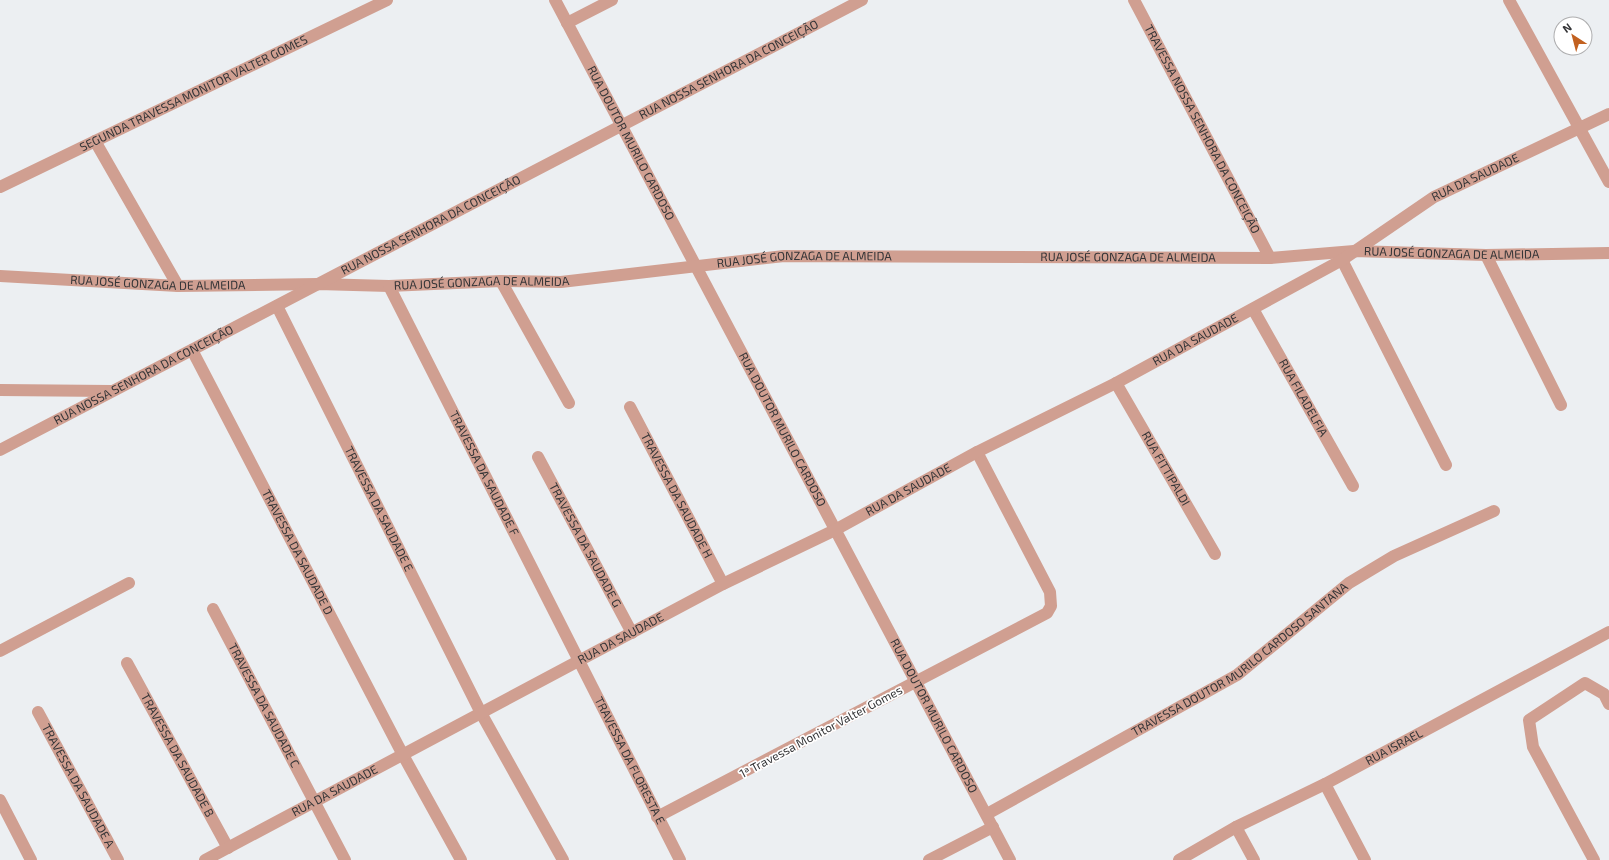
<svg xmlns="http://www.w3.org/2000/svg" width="1609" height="860" viewBox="0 0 1609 860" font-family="'Exo 2',sans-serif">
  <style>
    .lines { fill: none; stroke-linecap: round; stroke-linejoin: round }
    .minor { stroke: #d09f91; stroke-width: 12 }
    .labels { text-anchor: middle; stroke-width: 3.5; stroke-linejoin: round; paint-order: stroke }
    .street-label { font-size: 12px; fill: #353537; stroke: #fff }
  </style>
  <rect width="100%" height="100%" fill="#eceff2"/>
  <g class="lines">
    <g class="minor">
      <path id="s1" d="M 555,0 L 1010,860"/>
      <path id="s2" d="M 1134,0 L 1270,258"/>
      <path d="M 1509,0 L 1609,182"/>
      <path d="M 567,23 L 612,0"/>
      <path d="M 95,141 L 178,286"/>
      <path id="s3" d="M 0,187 L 387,0"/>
      <path d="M 1486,255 L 1561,405"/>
      <path d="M 1342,260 L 1446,465"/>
      <path id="s4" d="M 0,276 L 178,286 L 318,284 L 389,286 L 501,281 L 561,282 L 784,256 L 1270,258 L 1354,251 L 1486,255 L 1609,253"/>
      <path d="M 501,281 L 569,403"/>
      <path id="s5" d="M 389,286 L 680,860"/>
      <path id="s6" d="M 277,306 L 481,713 L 563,860"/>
      <path id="s7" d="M 1253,309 L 1353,486"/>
      <path id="s8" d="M 192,350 L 403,755 L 461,860"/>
      <path id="s9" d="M 1116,383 L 1215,554"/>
      <path d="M 0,390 L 111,391"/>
      <path id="s10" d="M 630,407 L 723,584"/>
      <path id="s11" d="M 0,450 L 862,0"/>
      <path id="s12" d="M 538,457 L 632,633"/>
      <path id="s13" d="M 213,609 L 345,860"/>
      <path d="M 0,651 L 129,583"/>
      <path id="s14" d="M 127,663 L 228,848"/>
      <path id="s15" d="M 38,712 L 118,860"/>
      <path d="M 1325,784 L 1365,860"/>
      <path d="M 0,800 L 31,860"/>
      <path id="s16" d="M 987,814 L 1237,675 L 1349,583 L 1394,556 L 1494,511"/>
      <path d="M 657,817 L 1047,613 L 1051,606 L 1050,592 L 977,452"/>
      <path d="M 1236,827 L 1254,860"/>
      <path id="s17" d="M 205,860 L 723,584 L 835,530 L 977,452 L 1116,383 L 1342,260 L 1434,197 L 1609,114"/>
      <path d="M 929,860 L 993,827"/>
      <path id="s18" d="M 1179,860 L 1236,827 L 1325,784 L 1609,632"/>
      <path d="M 1594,860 L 1533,747 L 1529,720 L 1585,683 L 1604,694 L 1609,704"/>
    </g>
  </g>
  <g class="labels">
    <g class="street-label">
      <text dy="4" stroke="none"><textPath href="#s11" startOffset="822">RUA NOSSA SENHORA DA CONCEIÇÃO</textPath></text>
      <text dy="4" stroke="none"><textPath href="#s3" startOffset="215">SEGUNDA TRAVESSA MONITOR VALTER GOMES</textPath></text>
      <text dy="4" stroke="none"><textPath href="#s2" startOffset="146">TRAVESSA NOSSA SENHORA DA CONCEIÇÃO</textPath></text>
      <text dy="4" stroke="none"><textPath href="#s1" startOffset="162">RUA DOUTOR MURILO CARDOSO</textPath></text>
      <text dy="4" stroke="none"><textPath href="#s17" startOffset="1443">RUA DA SAUDADE</textPath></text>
      <text dy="4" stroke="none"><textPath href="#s11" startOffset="486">RUA NOSSA SENHORA DA CONCEIÇÃO</textPath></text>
      <text dy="4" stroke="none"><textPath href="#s4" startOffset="1454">RUA JOSÉ GONZAGA DE ALMEIDA</textPath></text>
      <text dy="4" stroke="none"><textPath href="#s4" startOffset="1130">RUA JOSÉ GONZAGA DE ALMEIDA</textPath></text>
      <text dy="4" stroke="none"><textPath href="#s4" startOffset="806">RUA JOSÉ GONZAGA DE ALMEIDA</textPath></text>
      <text dy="4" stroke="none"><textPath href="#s4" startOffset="158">RUA JOSÉ GONZAGA DE ALMEIDA</textPath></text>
      <text dy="4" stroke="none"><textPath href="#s4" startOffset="482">RUA JOSÉ GONZAGA DE ALMEIDA</textPath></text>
      <text dy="4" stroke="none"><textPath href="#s17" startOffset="1119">RUA DA SAUDADE</textPath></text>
      <text dy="4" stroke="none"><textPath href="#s11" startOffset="162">RUA NOSSA SENHORA DA CONCEIÇÃO</textPath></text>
      <text dy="4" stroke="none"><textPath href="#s7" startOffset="102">RUA FILADELFIA</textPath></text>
      <text dy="4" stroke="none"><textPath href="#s1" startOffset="486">RUA DOUTOR MURILO CARDOSO</textPath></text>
      <text dy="4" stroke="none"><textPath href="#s9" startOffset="99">RUA FITTIPALDI</textPath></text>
      <text dy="4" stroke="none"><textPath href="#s5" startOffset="210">TRAVESSA DA SAUDADE F</textPath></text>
      <text dy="4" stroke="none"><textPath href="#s17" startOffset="795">RUA DA SAUDADE</textPath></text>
      <text dy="4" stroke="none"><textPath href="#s10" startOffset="100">TRAVESSA DA SAUDADE H</textPath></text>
      <text dy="4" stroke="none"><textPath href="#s6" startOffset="227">TRAVESSA DA SAUDADE E</textPath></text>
      <text dy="4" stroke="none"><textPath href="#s12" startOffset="100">TRAVESSA DA SAUDADE G</textPath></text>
      <text dy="4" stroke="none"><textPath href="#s8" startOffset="228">TRAVESSA DA SAUDADE D</textPath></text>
      <text dy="4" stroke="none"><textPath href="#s17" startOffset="471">RUA DA SAUDADE</textPath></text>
      <text dy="4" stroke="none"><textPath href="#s16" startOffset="297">TRAVESSA DOUTOR MURILO CARDOSO SANTANA</textPath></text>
      <text dy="4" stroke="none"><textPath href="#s13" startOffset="109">TRAVESSA DA SAUDADE C</textPath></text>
      <text dy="4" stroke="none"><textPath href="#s1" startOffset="810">RUA DOUTOR MURILO CARDOSO</textPath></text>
      <text transform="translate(821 732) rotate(-28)" y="4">1ª Travessa Monitor Valter Gomes</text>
      <text dy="4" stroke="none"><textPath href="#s18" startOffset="243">RUA ISRAEL</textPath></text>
      <text dy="4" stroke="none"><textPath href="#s14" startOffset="105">TRAVESSA DA SAUDADE B</textPath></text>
      <text dy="4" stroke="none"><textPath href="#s5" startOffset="532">TRAVESSA DA FLORESTA E</textPath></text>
      <text dy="4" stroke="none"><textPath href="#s15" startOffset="84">TRAVESSA DA SAUDADE A</textPath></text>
      <text dy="4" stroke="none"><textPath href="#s17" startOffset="147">RUA DA SAUDADE</textPath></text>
    </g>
  </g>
  <g transform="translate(1573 36) rotate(324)"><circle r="19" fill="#ffffff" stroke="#aeaeaf"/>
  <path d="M0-3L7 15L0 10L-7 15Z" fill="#c26120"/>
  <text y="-6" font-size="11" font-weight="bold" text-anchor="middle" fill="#353537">N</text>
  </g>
</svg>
